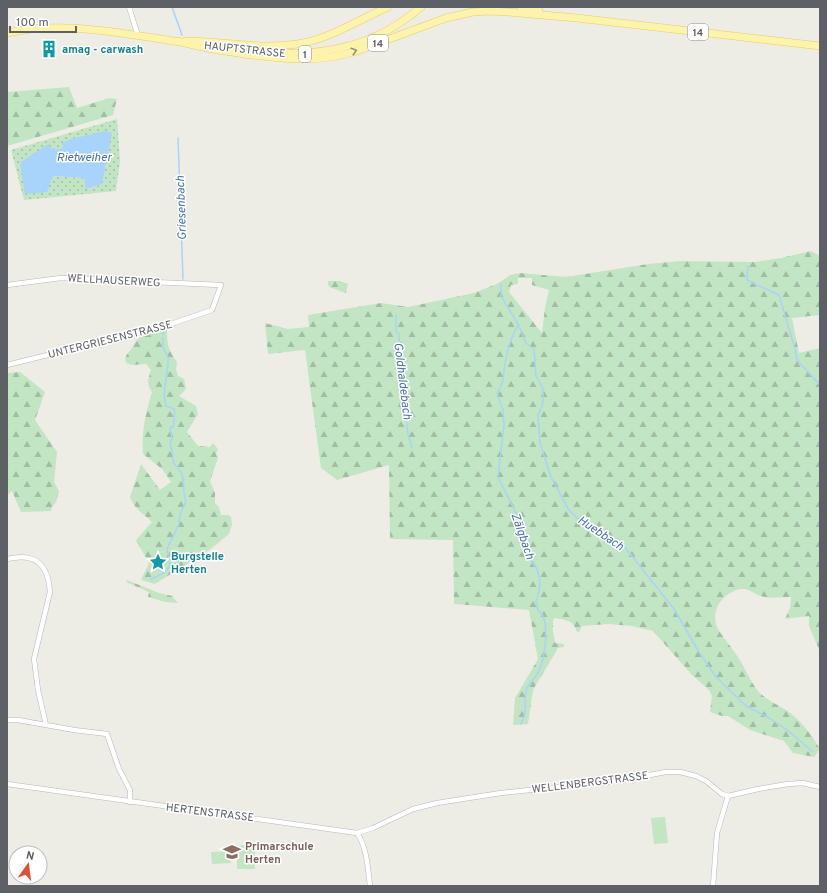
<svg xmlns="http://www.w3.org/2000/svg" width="827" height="893" viewBox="0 0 827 893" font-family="Overpass,sans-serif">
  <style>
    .grass { fill: url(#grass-dots); fill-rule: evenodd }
    .forest { fill: url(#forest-firs); fill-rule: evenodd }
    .pitch { fill: #c2e5c4 }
    .water { fill: #a8d3fb }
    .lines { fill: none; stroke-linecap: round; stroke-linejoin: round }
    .stream { stroke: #a8d3fb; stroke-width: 1.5 }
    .minor-casing { stroke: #b5b7bb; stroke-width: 5.5 }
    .primary-casing { stroke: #eccb61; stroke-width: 8 }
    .minor { stroke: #fff; stroke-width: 4.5 }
    .primary { stroke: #fcf3ad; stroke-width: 7 }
    .oneway { stroke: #95937e }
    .labels { text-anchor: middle; stroke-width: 3; stroke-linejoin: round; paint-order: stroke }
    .shield { fill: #fff; stroke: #8e9093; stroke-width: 1 }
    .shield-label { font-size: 10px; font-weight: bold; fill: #5d6065 }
    .culture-label { font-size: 11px; font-weight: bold; fill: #0d838f; stroke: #fff; text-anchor: start }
    .street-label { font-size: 11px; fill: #5d6065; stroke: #fff }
    .education-label { font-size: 11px; font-weight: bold; fill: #785e54; stroke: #fff; text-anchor: start }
    .water-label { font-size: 12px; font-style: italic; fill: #4573ae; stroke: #fff }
  </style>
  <defs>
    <pattern id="grass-dots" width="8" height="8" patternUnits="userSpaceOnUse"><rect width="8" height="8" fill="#c2e5c4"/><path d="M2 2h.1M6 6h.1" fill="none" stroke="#a1bda3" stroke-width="1.8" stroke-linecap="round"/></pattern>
    <pattern id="forest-firs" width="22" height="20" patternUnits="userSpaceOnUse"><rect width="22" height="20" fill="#c2e5c4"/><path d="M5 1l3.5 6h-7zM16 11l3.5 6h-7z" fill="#a1bda3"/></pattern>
  </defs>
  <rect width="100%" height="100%" fill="#eeede5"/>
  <path class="grass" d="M 117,119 L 120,161 L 116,191 L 24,200 L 11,150 ZM 63,148 L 102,184 L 87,189 L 84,178 L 53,176 L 58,150 Z"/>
  <g class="forest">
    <path d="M 69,87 L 77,108 L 109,98 L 117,99 L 113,115 L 7,146 L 7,92 Z"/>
    <path d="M 811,251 L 820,256 L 820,315 L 792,318 L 799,353 L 820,348 L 820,652 L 809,626 L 809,616 L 785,619 L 790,608 L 791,597 C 782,597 770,599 761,596 C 754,594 749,588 741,589 C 724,592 710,609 717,627 C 720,634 733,649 738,657 C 745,668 750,681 758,691 C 766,700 777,704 786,710 C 800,719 812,735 820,749 L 814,757 L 793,753 L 784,741 L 750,730 L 728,716 L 722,716 L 710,712 L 712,696 L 709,690 L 692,675 L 653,631 L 632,626 L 608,624 L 582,626 L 579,632 L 577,632 C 574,620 565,620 554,618 C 551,629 554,633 555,643 L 564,644 L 564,647 L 557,648 L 557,650 L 533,690 L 528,724 L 513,725 L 515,698 L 538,659 L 529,610 L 454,604 L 453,540 L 390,539 L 389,465 L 337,480 L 321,468 L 305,350 L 268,354 L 265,323 L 288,329 L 309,327 L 308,315 L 381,303 L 408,307 L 474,293 L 499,283 L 510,275 L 520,273 L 566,277 L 648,264 L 680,261 L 755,262 L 781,258 ZM 518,278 L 532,278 L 532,285 L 549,290 L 545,308 L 542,333 L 509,292 L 511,285 L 518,284 Z"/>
    <path d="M 328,281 L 340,281 L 348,284 L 346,293 C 340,292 337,289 331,288 L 328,285 Z"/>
    <path d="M 167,326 C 167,344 167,347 177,362 L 176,370 L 178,376 L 184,379 L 186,389 L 179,396 L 196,406 L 198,414 L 187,432 L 198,446 L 210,447 L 213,443 L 218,449 L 216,454 L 218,458 L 210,481 L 215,493 L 215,503 L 219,507 L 221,515 L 228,515 L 231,517 L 232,525 L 229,534 L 212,548 L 155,584 L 141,580 L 149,563 L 136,540 L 152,522 C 144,514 134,509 130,497 L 141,464 L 160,490 L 171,482 L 162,469 L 143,454 C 141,432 146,413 152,392 C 146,383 148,380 151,370 L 146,364 L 132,365 L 126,363 C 124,356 127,355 131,349 C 133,347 134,343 136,341 C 143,333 157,329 167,326 Z"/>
    <path d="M 20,372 L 45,392 L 35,420 L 57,452 L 54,482 L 59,491 L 56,502 L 52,507 L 51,511 L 21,512 L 12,491 L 7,495 L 7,373 Z"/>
    <path d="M 127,580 L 159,593 L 172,596 L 178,603 L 165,602 L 148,597 L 149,592 L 126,582 Z"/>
  </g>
  <g class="pitch">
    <path d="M 665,817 L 668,843 L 654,844 L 651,818 Z"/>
    <path d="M 255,844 L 255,869 L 237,869 L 237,846 Z"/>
    <path d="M 231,851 L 231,863 L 212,864 L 211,852 Z"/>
  </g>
  <path class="water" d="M 105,131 L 112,133 L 102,184 L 86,189 L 84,178 L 53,176 L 47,192 L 25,194 L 20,163 L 36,152 L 49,144 L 51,149 L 54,148 L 55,150 L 63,148 L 62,143 L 71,139 Z"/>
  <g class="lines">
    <g class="stream">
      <path d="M 172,7 L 182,35"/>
      <path d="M 178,138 L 183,279"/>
      <path d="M 748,266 L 747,276 L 747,280 L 779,295 L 794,346"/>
      <path d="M 501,284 L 501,296 L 518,324 L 526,343 L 534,349 L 536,376 L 543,389 L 543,403 L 538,416 L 540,443 L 551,477 L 569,510 L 577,518 L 624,546 L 674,609 L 699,652 L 716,677 L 746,706 L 769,718 L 787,730 L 812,751"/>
      <path d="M 396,315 L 396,331 L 399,334 L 400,369 L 408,434 L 412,448"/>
      <path d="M 518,325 C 511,337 507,350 505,364 C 502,378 506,379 497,393 L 503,410 L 504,425 L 498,477 L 519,519 L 528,556 L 537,569 L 540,582 L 539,592 L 536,602 L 538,610 C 551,618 545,658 539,671 C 536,677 530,682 527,688 C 524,696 526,705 525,713 C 524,717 522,721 521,724"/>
      <path d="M 163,334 L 164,329"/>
      <path d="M 795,349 L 797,360 L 820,385"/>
      <path d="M 151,579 C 160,575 172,571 170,559 C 169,555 167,553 167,549 L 179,524 L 180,515 L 186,501 C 182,492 185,483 182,474 C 180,469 174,466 173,460 C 172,455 174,451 170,445 L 172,438 L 170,428 L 173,427 C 174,424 175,411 174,409 L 166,406 L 164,395 L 168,364 L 168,357 L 163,347 L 163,338"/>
    </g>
    <g class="minor-casing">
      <g id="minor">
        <path d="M 129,7 L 138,36"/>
        <path d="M 7,285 L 61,278 L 221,285 L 212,310 L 165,326 L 7,365"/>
        <path d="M 7,559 C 35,553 48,563 50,592 L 34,659 L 38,690 L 46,725 L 74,730 L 107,734 L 119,769 L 130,790 L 130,802"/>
        <path d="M 7,720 L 18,720 L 46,725"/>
        <path d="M 7,784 L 357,833 C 367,847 368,869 370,886"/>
        <path d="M 357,833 L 373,828 L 413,809 L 437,803 L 501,793 L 617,781 L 666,772 L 680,772 L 696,776 L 706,781 L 722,794 L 728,796 L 758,789 L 788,784 L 803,783 L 820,787"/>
        <path d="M 713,886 L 717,833 L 728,796"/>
      </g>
    </g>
    <g class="primary-casing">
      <g id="primary">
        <path d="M 521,7 L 539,11"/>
        <path d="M 7,33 C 63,20 124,34 181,42"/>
        <path d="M 178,41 C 200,48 222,51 244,54 C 285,59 313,63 354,52 L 446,18 L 473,12 L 490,11 L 508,12 L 577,18 L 820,46"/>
        <path d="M 186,41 C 223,41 260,50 297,44 C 330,39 358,20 388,7"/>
        <path d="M 271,53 C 328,56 377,45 421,7"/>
      </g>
    </g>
    <use href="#minor" class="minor"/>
    <use href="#primary" class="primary"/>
  </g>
  <defs><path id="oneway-chevron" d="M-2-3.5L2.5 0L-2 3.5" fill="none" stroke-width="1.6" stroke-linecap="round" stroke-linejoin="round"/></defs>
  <use class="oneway" href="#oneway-chevron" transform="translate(354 51) rotate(-17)"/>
  <defs>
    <g id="building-bare" transform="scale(1.38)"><path d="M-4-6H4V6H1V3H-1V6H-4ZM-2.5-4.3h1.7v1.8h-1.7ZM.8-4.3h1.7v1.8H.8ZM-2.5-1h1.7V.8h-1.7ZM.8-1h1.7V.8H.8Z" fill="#0f9aa8" stroke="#fff" stroke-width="2.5" paint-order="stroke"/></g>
    <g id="sight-bare" transform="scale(1.38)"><path d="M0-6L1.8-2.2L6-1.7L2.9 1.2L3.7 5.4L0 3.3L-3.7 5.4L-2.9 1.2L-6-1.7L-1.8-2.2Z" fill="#0f9aa8" stroke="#fff" stroke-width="2.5" paint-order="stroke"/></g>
    <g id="school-bare" transform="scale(1.38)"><path d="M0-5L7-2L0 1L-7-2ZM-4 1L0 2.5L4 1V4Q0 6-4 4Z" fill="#8d6e63" stroke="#fff" stroke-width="2.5" paint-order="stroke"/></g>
  </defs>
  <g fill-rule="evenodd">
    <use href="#building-bare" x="49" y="49"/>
    <use href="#sight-bare" x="158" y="562"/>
    <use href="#school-bare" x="232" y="852"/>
  </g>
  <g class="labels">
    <g class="shield">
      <rect x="688" y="24" width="20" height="16" rx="3"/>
      <rect x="368" y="35" width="20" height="16" rx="3"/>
      <rect x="299" y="46" width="12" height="16" rx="3"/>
    </g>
    <g class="shield-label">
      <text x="698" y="36">14</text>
      <text x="378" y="47">14</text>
      <text x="305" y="58">1</text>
    </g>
    <g class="culture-label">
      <text x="62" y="53">amag - carwash</text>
      <text x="171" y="560">Burgstelle<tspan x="171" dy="13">Herten</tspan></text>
    </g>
    <g class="street-label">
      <text transform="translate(245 49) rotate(6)" y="4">HAUPTSTRASSE</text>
      <text transform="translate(114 280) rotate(3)" y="4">WELLHAUSERWEG</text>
      <text transform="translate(110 339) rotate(-14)" y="4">UNTERGRIESENSTRASSE</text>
      <text transform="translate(590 782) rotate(-7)" y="4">WELLENBERGSTRASSE</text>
      <text transform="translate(210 812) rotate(7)" y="4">HERTENSTRASSE</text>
    </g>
    <g class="education-label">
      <text x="245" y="850">Primarschule<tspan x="245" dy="13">Herten</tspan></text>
    </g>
    <g class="water-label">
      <text x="84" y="161">Rietweiher</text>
      <text transform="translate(181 208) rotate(-92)" y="4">Griesenbach</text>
      <text transform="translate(403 381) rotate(83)" y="4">Goldhaldebach</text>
      <text transform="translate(601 533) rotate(34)" y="4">Huebbach</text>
      <text transform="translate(523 536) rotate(71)" y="4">Zälgbach</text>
    </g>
  </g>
  <rect width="827" height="893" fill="none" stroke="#5d6065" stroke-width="16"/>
  <g transform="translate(28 865) rotate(14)"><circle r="19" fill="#ffffff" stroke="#bebfc1"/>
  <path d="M0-3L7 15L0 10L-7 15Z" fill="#e24d37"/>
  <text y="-6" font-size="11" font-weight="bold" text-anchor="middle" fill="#5d6065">N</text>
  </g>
  <path d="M10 26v6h66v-6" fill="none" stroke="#5d6065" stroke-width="2"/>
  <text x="16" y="26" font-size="12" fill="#5d6065" stroke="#ffffff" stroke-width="3" paint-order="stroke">100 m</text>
</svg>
